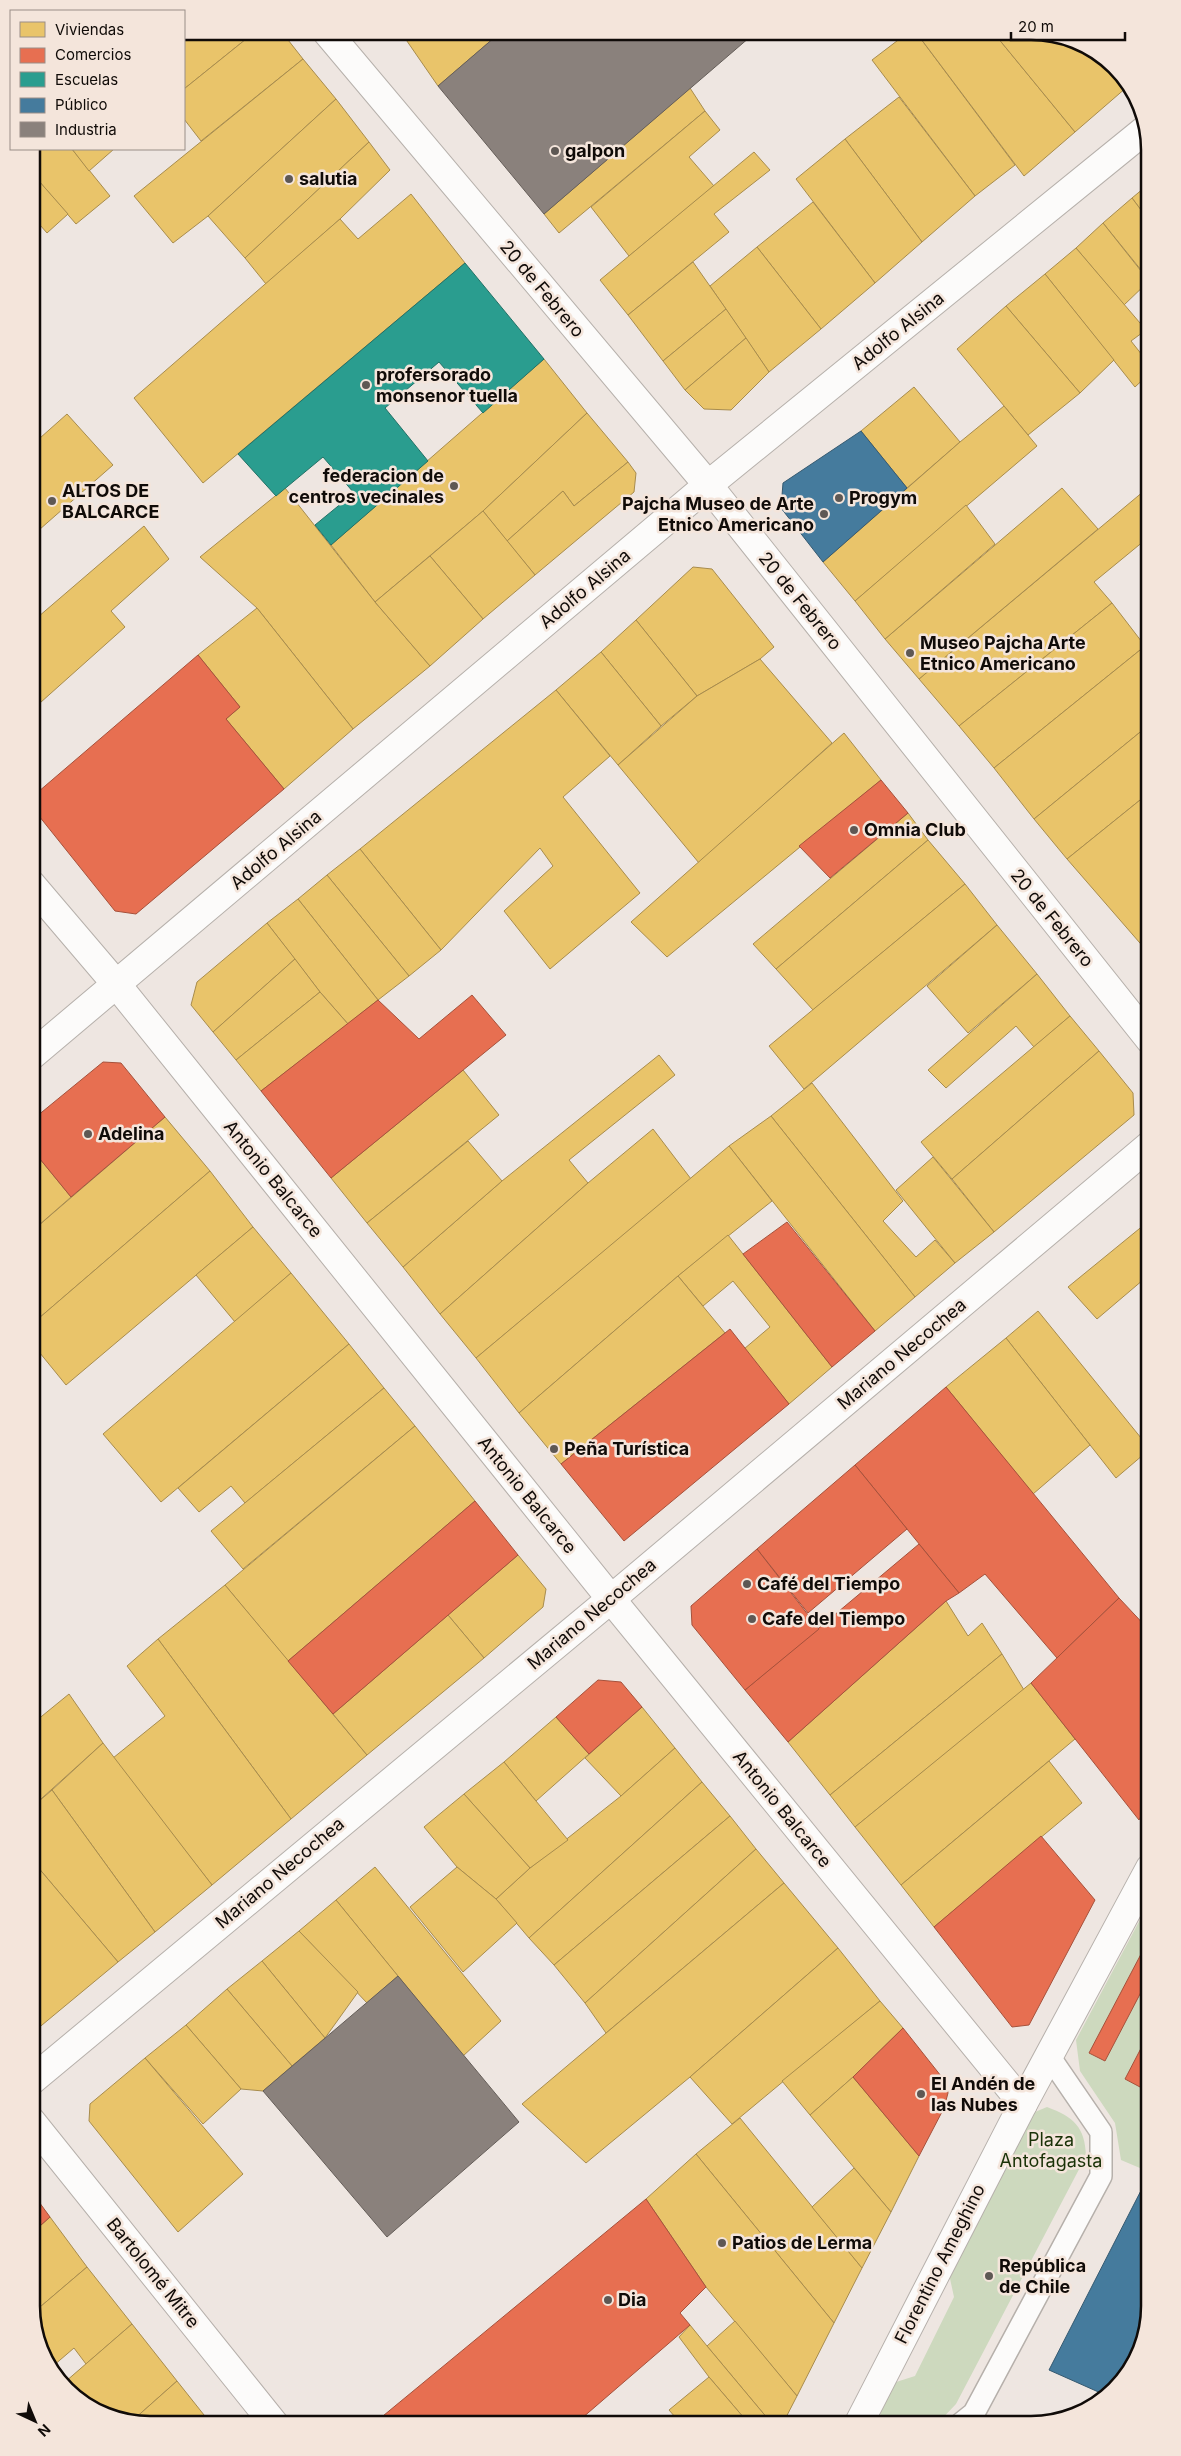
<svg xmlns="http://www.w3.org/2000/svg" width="1181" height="2456" viewBox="0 0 1181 2456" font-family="Inter,sans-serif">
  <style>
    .green { fill: #cdd9be }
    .homes { fill: #e9c46a; stroke: #a88c4d }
    .shops { fill: #e76f51; stroke: #a6513b }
    .schools { fill: #2a9d8f; stroke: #227166 }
    .public { fill: #457b9d; stroke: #355970 }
    .industry { fill: #8a817c; stroke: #655e59 }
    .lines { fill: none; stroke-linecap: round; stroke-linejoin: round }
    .lane-casing { stroke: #b6b0ab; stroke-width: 24 }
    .street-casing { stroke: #b6b0ab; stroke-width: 30 }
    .secondary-casing { stroke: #b6b0ab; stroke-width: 30 }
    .lane { stroke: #fcfbfa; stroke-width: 21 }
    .street { stroke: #fcfbfa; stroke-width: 28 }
    .secondary { stroke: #fcfbfa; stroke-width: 28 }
    .poi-dot { fill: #5e5854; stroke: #f4e5db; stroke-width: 2 }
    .labels { text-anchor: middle; stroke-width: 5; stroke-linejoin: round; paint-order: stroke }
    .poi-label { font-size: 18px; font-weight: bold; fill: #100b08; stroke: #f4e5db; text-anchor: start }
    .street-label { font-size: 18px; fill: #100b08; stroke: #f4e5db }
    .park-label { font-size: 18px; fill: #193106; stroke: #f4e5db }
    .rim { fill: none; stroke: #100b08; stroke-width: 2.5 }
  </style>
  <rect width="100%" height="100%" fill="#eee6e1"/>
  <g class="green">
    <path d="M 1150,1901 L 1150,2165 L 1147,2171 L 1121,2160 L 1115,2123 L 1080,2071 L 1076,2040 Z"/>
    <path d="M 1047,2107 C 1074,2117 1085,2127 1086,2156 L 956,2404 L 936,2425 L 883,2425 L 879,2408 L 893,2383 L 915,2376 L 954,2297 L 949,2274 L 1028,2121 L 1035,2112 Z"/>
  </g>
  <g class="homes">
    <path d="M 184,31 L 256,31 L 184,89 Z"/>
    <path d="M 256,31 L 281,31 L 303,59 L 201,141 L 184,119 L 184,89 Z"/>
    <path d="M 400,31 L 502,31 L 438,86 Z"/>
    <path d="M 910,31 L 915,31 L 1015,165 L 975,196 L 872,60 Z"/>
    <path d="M 915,31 L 993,32 L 1075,132 L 1024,176 Z"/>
    <path d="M 993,32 L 1039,32 L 1103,56 L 1127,87 L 1075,132 Z"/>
    <path d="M 303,59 L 336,99 L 208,216 L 173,243 L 134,196 Z"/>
    <path d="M 690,88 L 705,111 L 559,233 L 544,214 Z"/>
    <path d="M 899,97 L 975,196 L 922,242 L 845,139 Z"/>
    <path d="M 336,99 L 369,142 L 245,258 L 208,216 Z"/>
    <path d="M 705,111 L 720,130 L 689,157 L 714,186 L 629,256 L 591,207 Z"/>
    <path d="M 845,139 L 922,242 L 875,283 L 796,179 Z"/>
    <path d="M 369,142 L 390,170 L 340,219 L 266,284 L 245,258 Z"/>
    <path d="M 31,149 L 72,149 L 110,196 L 76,224 L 31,172 Z"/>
    <path d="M 72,149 L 114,149 L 89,171 Z"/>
    <path d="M 754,152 L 770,170 L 714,214 L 729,232 L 628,315 L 600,280 Z"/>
    <path d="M 31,172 L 68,214 L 47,233 L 33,217 L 31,218 Z"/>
    <path d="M 1150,183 L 1150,222 L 1132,198 Z"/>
    <path d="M 411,194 L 465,263 L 203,483 L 134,398 L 340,219 L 358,239 Z"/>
    <path d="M 1132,198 L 1150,222 L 1150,281 L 1103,223 Z"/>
    <path d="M 813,202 L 875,283 L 821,329 L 757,247 Z"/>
    <path d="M 1103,223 L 1149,281 L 1124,305 L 1076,248 Z"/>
    <path d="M 757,247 L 821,329 L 769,372 L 710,286 Z"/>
    <path d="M 1076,248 L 1146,330 L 1131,341 L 1150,365 L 1150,373 L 1135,387 L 1045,274 Z"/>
    <path d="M 693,262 L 726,309 L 663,361 L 628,315 Z"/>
    <path d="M 1045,274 L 1114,360 L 1080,393 L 1006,306 Z"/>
    <path d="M 1006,306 L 1080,393 L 1028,435 L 957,349 Z"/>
    <path d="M 726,309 L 746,338 L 685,390 L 663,361 Z"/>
    <path d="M 746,338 L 769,372 L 731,410 L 704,409 L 685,390 Z"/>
    <path d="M 544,359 L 587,413 L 483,511 L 375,602 L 331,545 Z"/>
    <path d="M 914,387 L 960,442 L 907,488 L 861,431 Z"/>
    <path d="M 1004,406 L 1037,446 L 855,601 L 823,562 L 960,442 Z"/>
    <path d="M 587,413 L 628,462 L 574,506 L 563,491 L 507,541 L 483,511 Z"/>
    <path d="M 67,414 L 113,465 L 31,537 L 31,446 Z"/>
    <path d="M 628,462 L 636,473 L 634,492 L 535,575 L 507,541 L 563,491 L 574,506 Z"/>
    <path d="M 1150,486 L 1150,536 L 1094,582 L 1112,603 L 959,726 L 919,679 Z"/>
    <path d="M 285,488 L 375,602 L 430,666 L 353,729 L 257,608 L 200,557 Z"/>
    <path d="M 1062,488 L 1098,529 L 919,679 L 885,639 Z"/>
    <path d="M 966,505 L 995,544 L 885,639 L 855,601 Z"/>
    <path d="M 483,511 L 535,575 L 483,619 L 430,556 Z"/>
    <path d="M 144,526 L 169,559 L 111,611 L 125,627 L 31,711 L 31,623 Z"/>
    <path d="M 430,556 L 483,619 L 430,666 L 375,602 Z"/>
    <path d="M 693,567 L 712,569 L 774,647 L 760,659 L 697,696 L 636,620 Z"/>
    <path d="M 1112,603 L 1145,646 L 994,768 L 959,726 Z"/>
    <path d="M 257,608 L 353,729 L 284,789 L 226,719 L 240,707 L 198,655 Z"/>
    <path d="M 636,620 L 697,696 L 661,726 L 601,652 Z"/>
    <path d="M 1150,642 L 1150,724 L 1034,819 L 994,768 Z"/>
    <path d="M 601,652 L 661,726 L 618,765 L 556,690 Z"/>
    <path d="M 760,659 L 832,743 L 699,863 L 618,765 L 697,696 Z"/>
    <path d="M 556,690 L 610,756 L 563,797 L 640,893 L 550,969 L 504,911 L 553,866 L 540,848 L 441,950 L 360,849 Z"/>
    <path d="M 1150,724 L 1150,792 L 1067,859 L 1034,819 Z"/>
    <path d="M 844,733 L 881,780 L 667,957 L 631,922 Z"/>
    <path d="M 1150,792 L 1150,947 L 1146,950 L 1067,859 Z"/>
    <path d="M 908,813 L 928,840 L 776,969 L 753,944 Z"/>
    <path d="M 928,840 L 965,884 L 813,1010 L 776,969 Z"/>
    <path d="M 360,849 L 441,950 L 409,976 L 327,875 Z"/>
    <path d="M 327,875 L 409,976 L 378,1000 L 298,899 Z"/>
    <path d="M 965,884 L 997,925 L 804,1089 L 769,1046 Z"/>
    <path d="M 298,899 L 378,1000 L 348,1024 L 320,992 L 267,923 Z"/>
    <path d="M 267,923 L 295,959 L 213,1032 L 191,1005 L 197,982 Z"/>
    <path d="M 997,925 L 1037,974 L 968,1033 L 927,986 Z"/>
    <path d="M 295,959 L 320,992 L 236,1060 L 213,1032 Z"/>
    <path d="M 1037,974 L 1070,1016 L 1034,1047 L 1016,1026 L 946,1088 L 928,1070 Z"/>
    <path d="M 320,992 L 348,1024 L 261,1091 L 236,1060 Z"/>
    <path d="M 1070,1016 L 1099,1051 L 952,1179 L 921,1142 Z"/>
    <path d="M 1099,1051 L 1133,1093 L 1134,1115 L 994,1232 L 952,1179 Z"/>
    <path d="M 659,1055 L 675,1075 L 569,1160 L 588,1183 L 440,1314 L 403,1267 L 502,1181 Z"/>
    <path d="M 463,1070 L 499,1115 L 367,1223 L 331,1178 Z"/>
    <path d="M 812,1083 L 903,1201 L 883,1221 L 916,1257 L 935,1240 L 955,1263 L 915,1297 L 771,1116 Z"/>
    <path d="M 771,1116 L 915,1297 L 875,1331 L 729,1146 Z"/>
    <path d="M 165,1117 L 210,1171 L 31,1325 L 31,1232 Z"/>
    <path d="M 653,1129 L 691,1179 L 476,1358 L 440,1314 L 588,1183 Z"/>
    <path d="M 468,1141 L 502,1181 L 403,1267 L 367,1223 Z"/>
    <path d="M 729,1146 L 772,1201 L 678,1276 L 519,1413 L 476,1358 Z"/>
    <path d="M 31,1148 L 71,1197 L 31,1232 Z"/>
    <path d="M 933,1157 L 994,1232 L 955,1263 L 896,1190 Z"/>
    <path d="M 210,1171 L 253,1227 L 66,1385 L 31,1342 L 31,1325 Z"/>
    <path d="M 1150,1220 L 1150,1274 L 1097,1319 L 1068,1287 Z"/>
    <path d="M 253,1227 L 291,1273 L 235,1322 L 196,1275 Z"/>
    <path d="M 728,1235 L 832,1367 L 789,1404 L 744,1349 L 770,1327 L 733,1281 L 703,1306 L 678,1276 Z"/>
    <path d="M 291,1273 L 349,1344 L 161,1502 L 103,1434 Z"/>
    <path d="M 678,1276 L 725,1333 L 561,1464 L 519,1413 Z"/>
    <path d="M 1038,1311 L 1150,1449 L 1116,1478 L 1006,1338 Z"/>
    <path d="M 1006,1338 L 1090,1445 L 1033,1494 L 946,1387 Z"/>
    <path d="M 349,1344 L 384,1388 L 245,1503 L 231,1486 L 199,1512 L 178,1488 Z"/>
    <path d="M 384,1388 L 415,1426 L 243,1569 L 211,1531 Z"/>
    <path d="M 415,1426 L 475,1501 L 288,1661 L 225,1585 Z"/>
    <path d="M 518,1555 L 546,1589 L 543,1607 L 484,1658 L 448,1615 Z"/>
    <path d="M 225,1585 L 367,1755 L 291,1819 L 158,1639 Z"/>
    <path d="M 946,1601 L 968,1636 L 982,1623 L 1002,1654 L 830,1795 L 788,1742 Z"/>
    <path d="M 448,1615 L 484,1658 L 367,1755 L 333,1714 Z"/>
    <path d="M 158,1639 L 291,1819 L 212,1885 L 113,1758 L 165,1716 L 127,1666 Z"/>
    <path d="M 1002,1654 L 1024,1690 L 855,1827 L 830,1795 Z"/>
    <path d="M 1031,1683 L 1075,1739 L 901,1885 L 855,1827 Z"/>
    <path d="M 69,1694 L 103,1743 L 31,1808 L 31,1725 Z"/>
    <path d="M 642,1707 L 675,1748 L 621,1796 L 585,1758 Z"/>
    <path d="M 556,1717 L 589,1754 L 536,1801 L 504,1762 Z"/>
    <path d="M 103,1743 L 212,1885 L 155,1932 L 52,1790 Z"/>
    <path d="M 675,1748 L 702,1782 L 529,1938 L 496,1899 L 530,1868 L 621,1796 Z"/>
    <path d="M 1049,1761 L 1082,1803 L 934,1927 L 901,1885 Z"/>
    <path d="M 504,1762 L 568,1840 L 530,1868 L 464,1794 Z"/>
    <path d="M 702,1782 L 730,1816 L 554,1965 L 529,1938 Z"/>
    <path d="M 52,1790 L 155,1932 L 118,1962 L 31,1859 L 31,1808 Z"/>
    <path d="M 464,1794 L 530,1868 L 496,1899 L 457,1867 L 424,1827 Z"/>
    <path d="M 730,1816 L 756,1849 L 585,2003 L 554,1965 Z"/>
    <path d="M 756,1849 L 784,1883 L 606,2033 L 585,2003 Z"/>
    <path d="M 31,1859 L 118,1962 L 36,2030 L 31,2030 Z"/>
    <path d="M 375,1867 L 501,2021 L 463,2056 L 336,1900 Z"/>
    <path d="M 457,1867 L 496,1899 L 517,1923 L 463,1972 L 410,1907 Z"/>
    <path d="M 784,1883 L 838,1948 L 690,2077 L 586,2163 L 522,2104 Z"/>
    <path d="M 336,1900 L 398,1976 L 367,2003 L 299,1931 Z"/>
    <path d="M 299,1931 L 358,1992 L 325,2038 L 262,1961 Z"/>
    <path d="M 838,1948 L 880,2001 L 732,2124 L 690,2077 Z"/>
    <path d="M 262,1961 L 325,2038 L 292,2066 L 227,1989 Z"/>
    <path d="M 227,1989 L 292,2066 L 263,2091 L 241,2089 L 186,2025 Z"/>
    <path d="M 880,2001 L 903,2028 L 853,2077 L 810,2115 L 782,2081 Z"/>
    <path d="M 186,2025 L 241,2089 L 203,2124 L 145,2058 Z"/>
    <path d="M 145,2058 L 243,2174 L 178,2232 L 89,2121 L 90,2104 Z"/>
    <path d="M 853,2077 L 919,2156 L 891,2212 L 810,2115 Z"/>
    <path d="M 740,2118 L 862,2268 L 834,2323 L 696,2154 Z"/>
    <path d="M 696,2154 L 834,2323 L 797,2396 L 706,2287 L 646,2199 Z"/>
    <path d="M 854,2168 L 891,2212 L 862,2268 L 812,2207 Z"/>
    <path d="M 50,2217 L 87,2267 L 33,2313 L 31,2234 Z"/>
    <path d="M 87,2267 L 132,2324 L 86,2364 L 74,2348 L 53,2366 L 40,2351 L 33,2313 Z"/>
    <path d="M 735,2321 L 797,2396 L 782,2425 L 773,2425 L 707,2346 Z"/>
    <path d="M 132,2324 L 177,2381 L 132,2421 L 84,2405 L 65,2382 Z"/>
    <path d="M 690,2325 L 707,2346 L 773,2425 L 750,2425 L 709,2377 L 679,2337 Z"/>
    <path d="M 709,2377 L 750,2425 L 682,2425 L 669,2410 Z"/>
    <path d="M 177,2381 L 212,2425 L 143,2425 L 132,2421 Z"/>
  </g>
  <g class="shops">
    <path d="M 198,655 L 240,707 L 226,719 L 284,789 L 136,914 L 115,911 L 31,806 L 31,798 Z"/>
    <path d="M 881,780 L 908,813 L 830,878 L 799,846 Z"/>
    <path d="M 472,995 L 506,1035 L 331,1178 L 261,1091 L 378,1000 L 419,1039 Z"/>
    <path d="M 103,1062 L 121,1063 L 165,1117 L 71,1197 L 31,1148 L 31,1121 Z"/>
    <path d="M 787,1222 L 875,1331 L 832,1367 L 743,1254 Z"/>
    <path d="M 730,1329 L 789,1404 L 624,1541 L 561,1464 Z"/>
    <path d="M 946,1387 L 1119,1598 L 1057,1658 L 985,1574 L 959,1593 L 855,1465 Z"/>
    <path d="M 855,1465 L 907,1529 L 808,1613 L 757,1549 Z"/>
    <path d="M 475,1501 L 518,1555 L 333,1714 L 288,1661 Z"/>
    <path d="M 919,1544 L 959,1593 L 946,1601 L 788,1742 L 745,1690 Z"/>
    <path d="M 757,1549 L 819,1629 L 745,1690 L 692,1625 L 691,1606 Z"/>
    <path d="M 1119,1598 L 1150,1631 L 1150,1799 L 1139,1820 L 1031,1683 Z"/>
    <path d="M 598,1680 L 621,1682 L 642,1707 L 589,1754 L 556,1717 Z"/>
    <path d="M 1041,1836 L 1095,1900 L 1029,2025 L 1012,2027 L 934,1927 Z"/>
    <path d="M 1150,1937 L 1150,1975 L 1105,2061 L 1089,2053 Z"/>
    <path d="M 903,2028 L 941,2076 L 946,2083 L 948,2093 L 944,2108 L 919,2156 L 853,2077 Z"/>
    <path d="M 1150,2031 L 1150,2068 L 1140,2087 L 1125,2079 Z"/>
    <path d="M 31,2191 L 50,2217 L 31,2234 Z"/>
    <path d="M 646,2199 L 706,2287 L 680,2313 L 690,2325 L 574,2425 L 372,2425 Z"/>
  </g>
  <path class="schools" d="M 465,263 L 544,359 L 483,413 L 439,362 L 385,408 L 428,461 L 331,545 L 315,525 L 354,493 L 323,457 L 276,496 L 238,454 Z"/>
  <g class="public">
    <path d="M 861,431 L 907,488 L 823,562 L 781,508 L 783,483 Z"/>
    <path d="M 1150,2173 L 1150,2306 L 1130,2372 L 1103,2394 L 1049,2370 Z"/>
  </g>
  <g class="industry">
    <path d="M 502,31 L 757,31 L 544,214 L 438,86 Z"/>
    <path d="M 398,1976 L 519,2122 L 387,2237 L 263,2091 Z"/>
  </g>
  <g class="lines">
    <g class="lane-casing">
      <path id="lane" d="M 959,2425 L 974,2413 L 1101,2176 L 1101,2132 L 1049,2056"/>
    </g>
    <g class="street-casing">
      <g id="street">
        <path d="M 326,31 L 708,485 L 1150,1040"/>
        <path d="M 31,884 L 117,985 L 611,1599 L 1023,2104"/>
        <path d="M 31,1056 L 708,485 L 1146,129"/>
        <path d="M 31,2081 L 611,1599 L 1150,1145"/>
        <path d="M 858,2425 L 1023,2104 L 1150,1868"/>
      </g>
    </g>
    <g class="secondary-casing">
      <path id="secondary" d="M 31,2121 L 275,2425"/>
    </g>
    <use href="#lane" class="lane"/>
    <use href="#street" class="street"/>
    <use href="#secondary" class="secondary"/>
  </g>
  <g class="poi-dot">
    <circle cx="555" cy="151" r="5"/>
    <circle cx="289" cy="179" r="5"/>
    <circle cx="366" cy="385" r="5"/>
    <circle cx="454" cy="486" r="5"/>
    <circle cx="839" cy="498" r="5"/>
    <circle cx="52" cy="501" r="5"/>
    <circle cx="824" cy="514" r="5"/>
    <circle cx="910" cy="653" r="5"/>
    <circle cx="854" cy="830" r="5"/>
    <circle cx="88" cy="1134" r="5"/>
    <circle cx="554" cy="1449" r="5"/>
    <circle cx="747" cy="1584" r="5"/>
    <circle cx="752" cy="1619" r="5"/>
    <circle cx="921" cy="2094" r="5"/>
    <circle cx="722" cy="2243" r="5"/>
    <circle cx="989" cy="2276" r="5"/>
    <circle cx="608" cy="2300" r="5"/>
  </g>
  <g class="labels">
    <g class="poi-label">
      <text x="565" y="157">galpon</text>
      <text x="299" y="185">salutia</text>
      <text x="376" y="381">profersorado<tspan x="376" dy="21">monsenor tuella</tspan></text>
      <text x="444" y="482" text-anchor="end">federacion de<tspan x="444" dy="21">centros vecinales</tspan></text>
      <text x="62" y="497">ALTOS DE<tspan x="62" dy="21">BALCARCE</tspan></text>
      <text x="849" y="504">Progym</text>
      <text x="814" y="510" text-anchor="end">Pajcha Museo de Arte<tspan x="814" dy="21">Etnico Americano</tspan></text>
      <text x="920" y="649">Museo Pajcha Arte<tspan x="920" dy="21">Etnico Americano</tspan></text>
      <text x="864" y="836">Omnia Club</text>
      <text x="98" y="1140">Adelina</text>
      <text x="564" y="1455">Peña Turística</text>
      <text x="757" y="1590">Café del Tiempo</text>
      <text x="762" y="1625">Cafe del Tiempo</text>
      <text x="931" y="2090">El Andén de<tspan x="931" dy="21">las Nubes</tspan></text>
      <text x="732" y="2249">Patios de Lerma</text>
      <text x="999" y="2272">República<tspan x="999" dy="21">de Chile</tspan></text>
      <text x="618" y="2306">Dia</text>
    </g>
    <g class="street-label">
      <text transform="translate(542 289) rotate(50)" y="6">20 de Febrero</text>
      <text transform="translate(898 331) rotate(-39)" y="6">Adolfo Alsina</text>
      <text transform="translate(585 589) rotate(-40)" y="6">Adolfo Alsina</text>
      <text transform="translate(800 601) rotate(51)" y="6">20 de Febrero</text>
      <text transform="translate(276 850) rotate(-40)" y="6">Adolfo Alsina</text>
      <text transform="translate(1052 918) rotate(51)" y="6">20 de Febrero</text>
      <text transform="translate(273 1179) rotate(51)" y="6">Antonio Balcarce</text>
      <text transform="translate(902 1354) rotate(-40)" y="6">Mariano Necochea</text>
      <text transform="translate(527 1495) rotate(51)" y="6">Antonio Balcarce</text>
      <text transform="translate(592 1614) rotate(-40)" y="6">Mariano Necochea</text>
      <text transform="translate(782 1809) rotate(51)" y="6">Antonio Balcarce</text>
      <text transform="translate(280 1873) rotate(-40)" y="6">Mariano Necochea</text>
      <text transform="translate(940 2264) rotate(-63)" y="6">Florentino Ameghino</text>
      <text transform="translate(153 2273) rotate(51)" y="6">Bartolomé Mitre</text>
    </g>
    <g class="park-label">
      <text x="1051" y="2146">Plaza<tspan x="1051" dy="21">Antofagasta</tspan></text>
    </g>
  </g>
  <path d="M0 0H1181V2456H0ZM150 40H1031A110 110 0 0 1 1141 150V2306A110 110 0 0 1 1031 2416H150A110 110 0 0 1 40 2306V150A110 110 0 0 1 150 40Z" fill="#f4e5db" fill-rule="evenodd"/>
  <path class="rim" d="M150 40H1031A110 110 0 0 1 1141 150V2306A110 110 0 0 1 1031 2416H150A110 110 0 0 1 40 2306V150A110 110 0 0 1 150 40Z"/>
  <rect x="10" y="10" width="175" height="140" fill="#f4e5db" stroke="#998e87"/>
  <rect x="20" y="22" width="25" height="15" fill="#e9c46a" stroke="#998e87"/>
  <text x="55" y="35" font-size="15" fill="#100b08">Viviendas</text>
  <rect x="20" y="48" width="25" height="15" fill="#e76f51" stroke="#998e87"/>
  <text x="55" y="60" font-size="15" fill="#100b08">Comercios</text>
  <rect x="20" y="72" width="25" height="15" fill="#2a9d8f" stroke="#998e87"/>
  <text x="55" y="85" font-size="15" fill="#100b08">Escuelas</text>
  <rect x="20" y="98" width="25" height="15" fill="#457b9d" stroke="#998e87"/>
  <text x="55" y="110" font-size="15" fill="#100b08">Público</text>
  <rect x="20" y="122" width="25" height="15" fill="#8a817c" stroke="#998e87"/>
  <text x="55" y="135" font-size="15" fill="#100b08">Industria</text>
  <g transform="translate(35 2421) rotate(136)" stroke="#f4e5db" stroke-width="4" paint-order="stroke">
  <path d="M0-4L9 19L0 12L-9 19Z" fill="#100b08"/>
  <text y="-8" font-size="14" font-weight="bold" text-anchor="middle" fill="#100b08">N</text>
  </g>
  <path d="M1011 32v8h114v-8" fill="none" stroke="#100b08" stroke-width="2.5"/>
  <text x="1018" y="32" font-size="15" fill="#100b08" stroke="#f4e5db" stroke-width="4" paint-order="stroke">20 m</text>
</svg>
